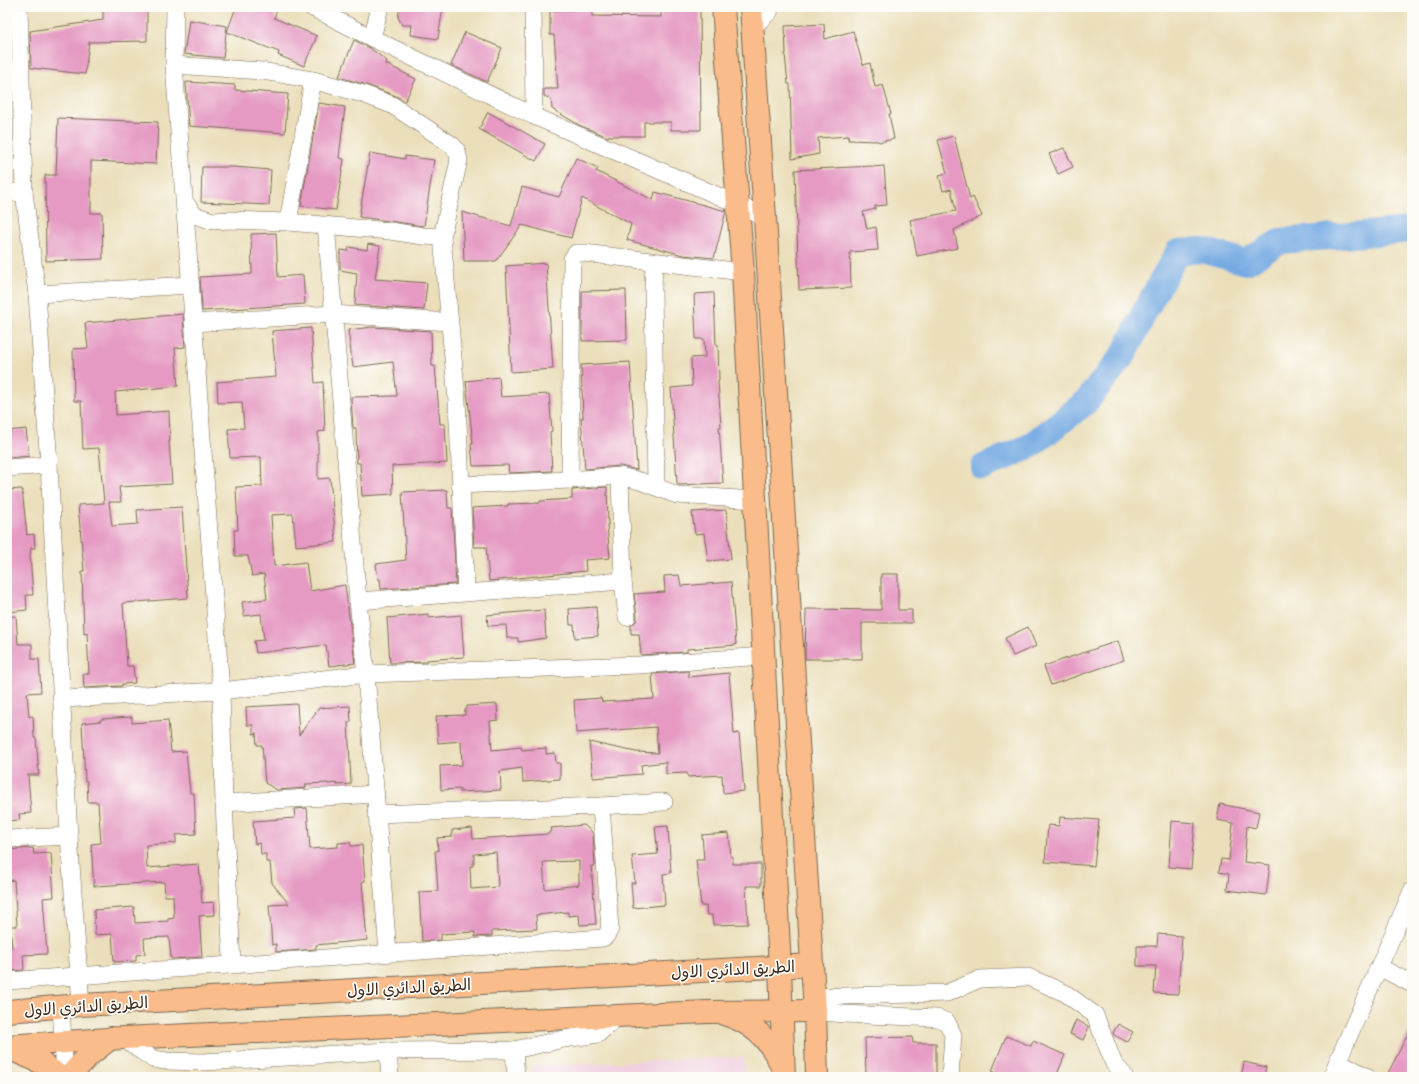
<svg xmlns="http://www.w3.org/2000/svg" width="1419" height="1084" viewBox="0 0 1419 1084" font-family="Dekko,'Playpen Sans Arabic',sans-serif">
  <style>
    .built { fill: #f1d0e2 }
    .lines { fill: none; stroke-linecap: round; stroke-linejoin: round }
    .river { stroke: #76aae3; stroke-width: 26 }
    .building { fill: #e599c3; fill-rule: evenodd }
    .street-casing { stroke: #796955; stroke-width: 18 }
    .primary-casing { stroke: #796955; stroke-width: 24 }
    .street { stroke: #fff; stroke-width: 17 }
    .primary { stroke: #f9bc8a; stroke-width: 22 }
    .labels { text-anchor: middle; stroke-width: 3.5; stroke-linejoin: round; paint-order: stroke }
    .street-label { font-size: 16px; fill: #3b2a1e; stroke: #fdfcf7 }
  </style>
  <rect width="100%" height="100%" fill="#fdfcf7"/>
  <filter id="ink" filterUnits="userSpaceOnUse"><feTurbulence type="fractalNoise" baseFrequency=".025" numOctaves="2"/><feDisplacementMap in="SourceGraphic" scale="8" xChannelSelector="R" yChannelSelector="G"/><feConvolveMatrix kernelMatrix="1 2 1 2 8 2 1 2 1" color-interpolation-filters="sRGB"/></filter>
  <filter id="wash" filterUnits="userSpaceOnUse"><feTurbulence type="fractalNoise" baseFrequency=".012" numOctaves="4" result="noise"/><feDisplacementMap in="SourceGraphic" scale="16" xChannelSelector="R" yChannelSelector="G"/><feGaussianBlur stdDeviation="0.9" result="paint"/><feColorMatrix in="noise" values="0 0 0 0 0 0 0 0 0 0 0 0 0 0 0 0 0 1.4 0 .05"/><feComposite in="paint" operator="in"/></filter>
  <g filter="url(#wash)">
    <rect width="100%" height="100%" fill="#ebdfbb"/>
    <path class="built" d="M 744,1057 L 745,1077 L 532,1077 L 531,1066 Z"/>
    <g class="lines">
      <path class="river" d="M 983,467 L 1030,446 L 1086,402 L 1124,354 L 1146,309 L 1178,252 L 1202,250 L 1246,262 L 1281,241 L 1412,230"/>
    </g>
    <g id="blocks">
      <g class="building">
        <path d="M 103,7 L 147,7 L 147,41 L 89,42 L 85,74 L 31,68 L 30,31 L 103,20 Z"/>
        <path d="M 236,7 L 278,7 L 274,18 L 317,36 L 304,66 L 278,55 L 279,52 L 227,32 Z"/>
        <path d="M 400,7 L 443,7 L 438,39 L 411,35 L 412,25 L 402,25 L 398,17 Z"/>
        <path d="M 661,7 L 700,7 L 701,130 L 671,130 L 671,122 L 644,122 L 644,136 L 608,136 L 608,137 L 579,125 L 552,109 L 551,99 L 544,96 L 544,89 L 558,89 L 554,35 L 550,35 L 550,10 L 592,10 L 592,16 L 661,17 Z"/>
        <path d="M 189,20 L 227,26 L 223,58 L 184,54 Z"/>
        <path d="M 824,24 L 825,39 L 853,31 L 863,65 L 870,63 L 875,87 L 883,85 L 891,114 L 889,114 L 894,139 L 879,142 L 878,141 L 848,140 L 849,136 L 818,138 L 819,154 L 792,159 L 790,84 L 788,84 L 785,54 L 786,54 L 785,26 Z"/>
        <path d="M 465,32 L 502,48 L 487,82 L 451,65 Z"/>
        <path d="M 354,40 L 370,48 L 387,61 L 386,64 L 416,79 L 405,101 L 396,96 L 367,85 L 339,77 Z"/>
        <path d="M 186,82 L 235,85 L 235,90 L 288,94 L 285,133 L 189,126 Z"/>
        <path d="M 319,103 L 345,107 L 339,158 L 344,159 L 336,210 L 301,206 Z"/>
        <path d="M 488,112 L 545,144 L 536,161 L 479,129 Z"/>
        <path d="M 58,118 L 158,122 L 156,164 L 91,161 L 91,213 L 102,213 L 103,259 L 46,261 L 45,175 L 56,175 Z"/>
        <path d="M 954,136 L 970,199 L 973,197 L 982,216 L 954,230 L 958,248 L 917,256 L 910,220 L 956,211 L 951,189 L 943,191 L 939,175 L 947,173 L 938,140 Z"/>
        <path d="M 1064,148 L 1073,167 L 1058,174 L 1049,154 Z"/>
        <path d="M 370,153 L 405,159 L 405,156 L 434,160 L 424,226 L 359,217 Z"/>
        <path d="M 576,158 L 598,168 L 596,171 L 653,200 L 655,192 L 726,211 L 714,258 L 683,255 L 627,240 L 631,224 L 582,198 L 571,238 L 522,225 L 496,261 L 464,261 L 462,212 L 511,226 L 522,187 L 559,197 Z"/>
        <path d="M 872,166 L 872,167 L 884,166 L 887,205 L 875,206 L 875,209 L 863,212 L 867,229 L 876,227 L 878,250 L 850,252 L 851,288 L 799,290 L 795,170 Z"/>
        <path d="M 202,167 L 234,167 L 271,170 L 269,205 L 201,202 Z"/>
        <path d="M 276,233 L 278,277 L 303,275 L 305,304 L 202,311 L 200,277 L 252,274 L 251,234 Z"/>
        <path d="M 368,244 L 380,246 L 375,279 L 427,283 L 424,310 L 355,305 L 357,273 L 340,270 L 340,254 L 341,254 L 341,250 L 348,251 L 349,247 L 367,250 Z"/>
        <path d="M 546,263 L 553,369 L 511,372 L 506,266 Z"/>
        <path d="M 626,290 L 627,340 L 582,341 L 582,291 Z"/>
        <path d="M 711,293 L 714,293 L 716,345 L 718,345 L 719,381 L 718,381 L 721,427 L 719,427 L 723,483 L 679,485 L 677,484 L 671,388 L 692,386 L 691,358 L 705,357 L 704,339 L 696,339 L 694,296 L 695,294 Z"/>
        <path d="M 183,314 L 185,347 L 175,348 L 178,386 L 115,392 L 116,415 L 169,411 L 170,441 L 169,441 L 172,484 L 119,487 L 121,502 L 109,502 L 112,526 L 138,524 L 137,510 L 182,507 L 188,598 L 123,603 L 127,666 L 133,666 L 135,683 L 122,684 L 122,686 L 84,688 L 83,674 L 89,674 L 87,633 L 84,634 L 82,571 L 84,571 L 78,505 L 104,503 L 99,448 L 83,449 L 81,401 L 74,401 L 73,349 L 88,348 L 85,323 Z"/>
        <path d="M 373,327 L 431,331 L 432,366 L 435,366 L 440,424 L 445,424 L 447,463 L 392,466 L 393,494 L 362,496 L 360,463 L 357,463 L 356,428 L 353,428 L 351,397 L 397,396 L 393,362 L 353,367 L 348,330 Z"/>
        <path d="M 311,328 L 315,383 L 323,382 L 325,431 L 318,432 L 318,479 L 330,478 L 336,542 L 296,546 L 293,514 L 271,515 L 274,566 L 306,562 L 310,591 L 345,585 L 355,663 L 329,666 L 326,645 L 256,653 L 254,641 L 264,640 L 261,614 L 244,616 L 242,602 L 267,599 L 264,574 L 252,576 L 248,556 L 235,556 L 234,530 L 238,530 L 236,487 L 262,486 L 261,457 L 230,458 L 228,429 L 244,428 L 242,402 L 218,403 L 217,382 L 276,377 L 272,331 Z"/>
        <path d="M 630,362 L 637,470 L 620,466 L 585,469 L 581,418 L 583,418 L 581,365 Z"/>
        <path d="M 499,377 L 501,397 L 549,394 L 552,431 L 550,432 L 552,471 L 509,473 L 508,465 L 473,466 L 471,444 L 473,444 L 466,381 Z"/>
        <path d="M 26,429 L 29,456 L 7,458 L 7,431 Z"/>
        <path d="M 607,487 L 608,525 L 607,525 L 610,558 L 585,560 L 586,571 L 489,581 L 486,547 L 474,547 L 472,508 L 508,506 L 508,504 L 540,503 L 540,501 L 572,499 L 572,490 Z"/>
        <path d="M 22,489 L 27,535 L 34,534 L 35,548 L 31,548 L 30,556 L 33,595 L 26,595 L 27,610 L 7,612 L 7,490 Z"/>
        <path d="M 447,490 L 448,508 L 452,508 L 456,584 L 381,589 L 380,579 L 378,579 L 376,564 L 406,560 L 402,492 Z"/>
        <path d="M 726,510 L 731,559 L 708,561 L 704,533 L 695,534 L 692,512 Z"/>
        <path d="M 881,574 L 898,574 L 898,610 L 912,610 L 912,623 L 862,623 L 862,659 L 805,659 L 806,609 L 881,610 Z"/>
        <path d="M 679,575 L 681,586 L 731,582 L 736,645 L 687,649 L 687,652 L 641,655 L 639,634 L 631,634 L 631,626 L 636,621 L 637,616 L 634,594 L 665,592 L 664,576 Z"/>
        <path d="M 596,607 L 598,636 L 575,638 L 574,625 L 570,625 L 569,609 Z"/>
        <path d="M 544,610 L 546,638 L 518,642 L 518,638 L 507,638 L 506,625 L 488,626 L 487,615 Z"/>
        <path d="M 428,614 L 428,618 L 461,615 L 464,657 L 427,660 L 427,662 L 390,663 L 387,618 Z"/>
        <path d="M 16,616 L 18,644 L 32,644 L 32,659 L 39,659 L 41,692 L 27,693 L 29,717 L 33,716 L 34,738 L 36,738 L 39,775 L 28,775 L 31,813 L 19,814 L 20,820 L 7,821 L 7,617 Z"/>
        <path d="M 1028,627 L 1036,646 L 1013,656 L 1005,638 Z"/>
        <path d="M 1118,641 L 1124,660 L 1051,685 L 1044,666 Z"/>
        <path d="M 688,671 L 689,677 L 729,673 L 734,734 L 739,733 L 744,791 L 723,793 L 722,775 L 688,777 L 687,773 L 666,774 L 666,762 L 641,765 L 642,774 L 593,778 L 589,742 L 636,752 L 658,753 L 656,727 L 576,733 L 574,700 L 601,698 L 602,702 L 654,699 L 652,674 Z"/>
        <path d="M 297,704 L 299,735 L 319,708 L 350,706 L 351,722 L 348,722 L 351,784 L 337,785 L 337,783 L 328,784 L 328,783 L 306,784 L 306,788 L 277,790 L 265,783 L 262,745 L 257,745 L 256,733 L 253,734 L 253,725 L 247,725 L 246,707 Z"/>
        <path d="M 497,704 L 498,720 L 490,721 L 492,750 L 521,747 L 522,750 L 546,748 L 546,754 L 555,753 L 556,763 L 560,763 L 560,779 L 523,782 L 522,768 L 500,771 L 501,790 L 460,792 L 460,789 L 441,790 L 440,766 L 462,765 L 461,741 L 438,743 L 436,716 L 465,715 L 465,710 L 467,709 L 467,706 Z"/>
        <path d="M 132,717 L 132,723 L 168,720 L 171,752 L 186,751 L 190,793 L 194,793 L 196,834 L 176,835 L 176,843 L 146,845 L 147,868 L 199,864 L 202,903 L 214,902 L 215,915 L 199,916 L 202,957 L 171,959 L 169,937 L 144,938 L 145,954 L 136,955 L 136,961 L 114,962 L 112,934 L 95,935 L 94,910 L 134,907 L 135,923 L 168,921 L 168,919 L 174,918 L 173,896 L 165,896 L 164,882 L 94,886 L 91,844 L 101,843 L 98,802 L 88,802 L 87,781 L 85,781 L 82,723 L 101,721 L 101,719 Z"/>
        <path d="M 1220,804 L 1259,812 L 1256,828 L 1247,826 L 1244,862 L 1270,865 L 1266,895 L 1227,890 L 1229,874 L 1219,872 L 1221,859 L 1229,860 L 1233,823 L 1217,820 Z"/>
        <path d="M 307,808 L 310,849 L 338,847 L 338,843 L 350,842 L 351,846 L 362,845 L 365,881 L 362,882 L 367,940 L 316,945 L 316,949 L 276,952 L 276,944 L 272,945 L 269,905 L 289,904 L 272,883 L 270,862 L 266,862 L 266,854 L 261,854 L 260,843 L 255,844 L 253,821 L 295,818 L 294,809 Z"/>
        <path d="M 1060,817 L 1099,820 L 1094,866 L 1045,862 L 1048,825 L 1059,826 Z"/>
        <path d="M 1172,821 L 1195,823 L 1191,869 L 1169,867 Z"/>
        <path d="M 584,825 L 593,833 L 595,866 L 591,866 L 596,924 L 580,925 L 579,915 L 568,916 L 568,912 L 536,915 L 537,929 L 492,931 L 492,936 L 475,937 L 475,932 L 441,934 L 441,940 L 422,941 L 419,892 L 438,891 L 435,851 L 438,851 L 437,838 L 452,837 L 452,830 L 472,828 L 473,839 L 549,834 L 549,832 L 552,831 L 551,828 ZM 496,852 L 498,887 L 471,889 L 470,866 L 473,866 L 473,863 L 474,863 L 474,854 ZM 579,861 L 579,885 L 545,889 L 543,862 Z"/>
        <path d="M 668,826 L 671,873 L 663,874 L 665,905 L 633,908 L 631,883 L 635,883 L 632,856 L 658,854 L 655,827 Z"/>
        <path d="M 729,833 L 731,857 L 733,857 L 733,864 L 761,864 L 761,886 L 746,886 L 748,924 L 713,925 L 712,915 L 707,915 L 706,906 L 701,906 L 696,860 L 704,860 L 702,835 Z"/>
        <path d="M 33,848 L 34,854 L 51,853 L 54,897 L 43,898 L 47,954 L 23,955 L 24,970 L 7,971 L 7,947 L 12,947 L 10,926 L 17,926 L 14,880 L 7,881 L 7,850 Z"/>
        <path d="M 1158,934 L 1182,936 L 1178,994 L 1154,993 L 1156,966 L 1137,966 L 1137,946 L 1157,946 Z"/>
        <path d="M 1076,1020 L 1088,1026 L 1089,1027 L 1083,1040 L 1070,1034 Z"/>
        <path d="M 1118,1024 L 1133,1032 L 1127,1042 L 1114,1035 L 1113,1033 Z"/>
        <path d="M 1412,1026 L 1412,1077 L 1386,1077 Z"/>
        <path d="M 1006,1036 L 1031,1046 L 1033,1041 L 1065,1055 L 1056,1077 L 1008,1077 L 992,1071 Z"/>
        <path d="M 912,1037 L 913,1043 L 936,1043 L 936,1077 L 866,1077 L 865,1038 Z"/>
        <path d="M 1244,1062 L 1266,1067 L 1264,1077 L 1241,1077 Z"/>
      </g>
    </g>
  </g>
  <g filter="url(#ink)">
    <use href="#blocks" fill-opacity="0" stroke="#796955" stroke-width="1"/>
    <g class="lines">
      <g class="street-casing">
        <g id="street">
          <path d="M 19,7 L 24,192 L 37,294 L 49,465 L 69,836 L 81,1005"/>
          <path d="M 175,7 L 174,65 L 221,691 L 224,803 L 232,964"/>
          <path d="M 311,7 L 372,38 L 534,116 L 737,204 L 765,218"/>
          <path d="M 533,7 L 534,116"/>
          <path d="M 752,28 L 769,12 L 771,7"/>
          <path d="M 372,38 L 380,7"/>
          <path d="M 174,65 L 262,71 L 313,80 L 363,94 L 392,105 L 452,145 L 457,151 L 459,160 L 442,237 L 457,401 L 466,592"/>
          <path d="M 7,193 L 24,192"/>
          <path d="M 185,202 L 194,215 L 213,221 L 231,220 L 288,222 L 390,231 L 423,236 L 442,237"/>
          <path d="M 288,222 L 313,80"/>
          <path d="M 326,225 L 358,601 L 366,674 L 388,953"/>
          <path d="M 654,262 L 653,289 L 656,487"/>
          <path d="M 37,294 L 191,285"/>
          <path d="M 193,323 L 333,314 L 449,322"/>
          <path d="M 7,468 L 49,465"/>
          <path d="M 620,476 L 623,581"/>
          <path d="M 570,480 L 572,259 L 576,253 L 584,253 L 743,272"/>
          <path d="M 460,485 L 570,480 L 620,476 L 640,481 L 677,495 L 755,500"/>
          <path d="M 358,601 L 623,581 L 627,617"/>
          <path d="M 62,699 L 221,691 L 366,674 L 639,665 L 763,656"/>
          <path d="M 224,803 L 376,794"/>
          <path d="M 376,814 L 601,806 L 664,802"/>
          <path d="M 7,839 L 69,836"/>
          <path d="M 1379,967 L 1412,984"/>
          <path d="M 7,981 L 603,938 L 606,936 L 610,929 L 601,806"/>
          <path d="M 814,997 L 947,993 L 980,979 L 1028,977 L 1065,993 L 1095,1015 L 1114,1064 L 1124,1075"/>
          <path d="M 61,1007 L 65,1077"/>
          <path d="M 815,1011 L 844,1014 L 937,1018 L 947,1022 L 953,1035 L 950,1077"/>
          <path d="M 123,1038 L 153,1059 L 166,1061 L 204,1062 L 388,1051 L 514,1050 L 564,1039 L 598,1034 L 618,1016"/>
          <path d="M 514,1050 L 516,1077"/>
          <path d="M 388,1051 L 390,1077"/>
          <path d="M 1338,1061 L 1367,1077"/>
          <path d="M 1331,1077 L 1412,891"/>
        </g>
      </g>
      <g class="primary-casing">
        <g id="primary">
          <path d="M 723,7 L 743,272 L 780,967 L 784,1077"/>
          <path d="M 751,7 L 765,218 L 815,1011 L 817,1077"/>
          <path d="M 7,1011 L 81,1005 L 812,965"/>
          <path d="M 724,1014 C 751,1022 771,1040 782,1067"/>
          <path d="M 7,1046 L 123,1038 L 707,1012 L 815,1011"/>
          <path d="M 8,1048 L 40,1062 L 60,1077"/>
          <path d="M 69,1077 L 88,1056 L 111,1038"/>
        </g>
      </g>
      <use href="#street" class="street"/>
      <use href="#primary" class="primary"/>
    </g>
  </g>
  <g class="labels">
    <g class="street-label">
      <text transform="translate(733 969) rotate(-3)" y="6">الطريق الدائري الاول</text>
      <text transform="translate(409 987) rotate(-3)" y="6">الطريق الدائري الاول</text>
      <text transform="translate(86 1006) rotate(-4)" y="6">الطريق الدائري الاول</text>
    </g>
  </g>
  <rect width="1419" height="1084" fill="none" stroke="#fdfcf7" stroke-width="24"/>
</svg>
